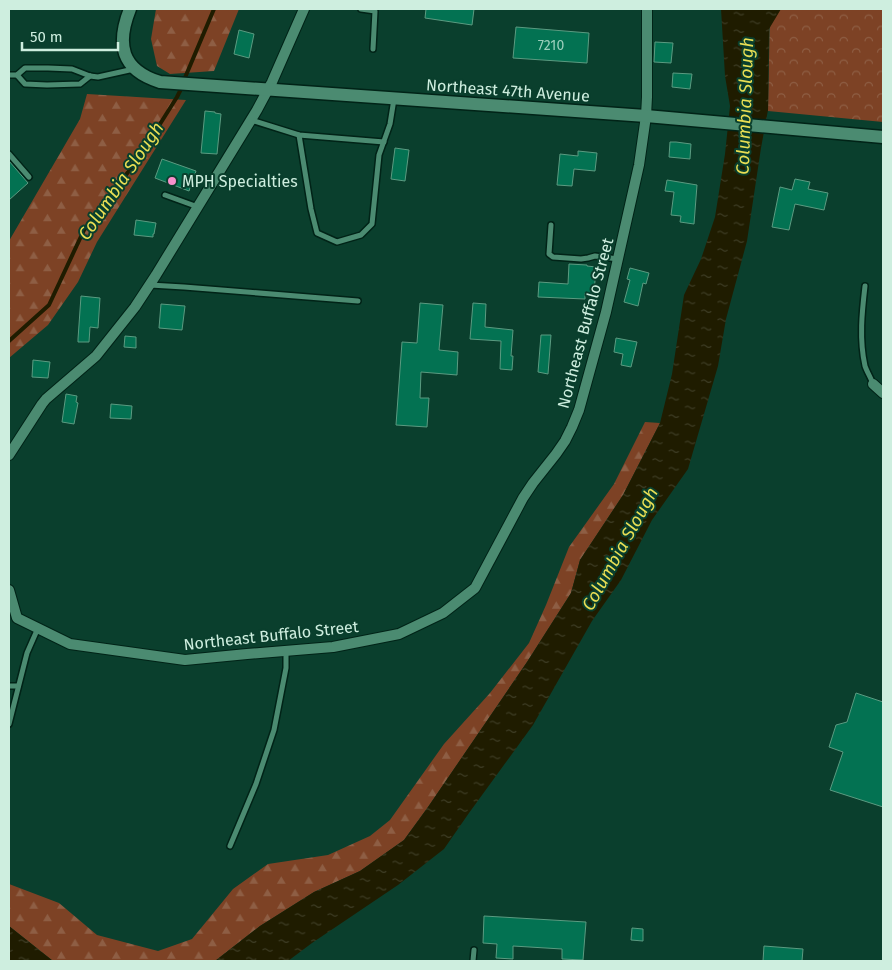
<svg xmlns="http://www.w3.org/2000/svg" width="892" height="970" viewBox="0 0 892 970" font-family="'Fira Sans',sans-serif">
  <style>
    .forest { fill: url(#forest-firs) }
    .park { fill: url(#park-crowns) }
    .water { fill: url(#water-ripples) }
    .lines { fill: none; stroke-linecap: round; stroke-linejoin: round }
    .stream { stroke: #1f1c00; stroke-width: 4 }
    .building { fill: #037252; stroke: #5b9b81 }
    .service-casing { stroke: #012317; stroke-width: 8 }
    .minor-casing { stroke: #012317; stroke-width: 12 }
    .tertiary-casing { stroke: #012317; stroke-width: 15 }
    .service { stroke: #4b8b71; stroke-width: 5 }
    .minor { stroke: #4b8b71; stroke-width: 10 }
    .tertiary { stroke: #4b8b71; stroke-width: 12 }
    .poi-dot { fill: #f890cc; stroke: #0a3f2d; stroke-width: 2 }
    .labels { text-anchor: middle; stroke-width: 4; stroke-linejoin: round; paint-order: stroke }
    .number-label { font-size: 14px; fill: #9bcfbc }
    .street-label { font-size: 16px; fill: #ceeedf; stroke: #0a3f2d }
    .poi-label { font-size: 16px; fill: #ceeedf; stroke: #0a3f2d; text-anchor: start }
    .water-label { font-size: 18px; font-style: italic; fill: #e8de54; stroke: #0a3f2d }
  </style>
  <defs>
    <pattern id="forest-firs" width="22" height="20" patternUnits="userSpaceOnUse" patternTransform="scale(1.25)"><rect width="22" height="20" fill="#7d4225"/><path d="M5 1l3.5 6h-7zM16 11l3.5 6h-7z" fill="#8e5e44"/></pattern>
    <pattern id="park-crowns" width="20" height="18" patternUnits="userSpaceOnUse" patternTransform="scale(1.25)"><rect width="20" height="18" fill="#7d4225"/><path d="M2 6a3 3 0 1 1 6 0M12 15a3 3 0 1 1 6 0" fill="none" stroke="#8e5e44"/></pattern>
    <pattern id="water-ripples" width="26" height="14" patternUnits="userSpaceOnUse" patternTransform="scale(1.25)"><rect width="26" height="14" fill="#1f1c00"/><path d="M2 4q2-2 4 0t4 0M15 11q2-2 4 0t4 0" fill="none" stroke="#3e3d25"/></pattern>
  </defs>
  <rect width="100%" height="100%" fill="#0a3f2d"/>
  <g class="forest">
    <path d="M 156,9 L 239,9 L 214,71 L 170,74 L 157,66 L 151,39 Z"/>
    <path d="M 87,94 L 186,100 L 97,242 L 78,282 L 48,325 L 9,358 L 9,241 L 80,119 Z"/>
    <path d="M 645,422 L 660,423 L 623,495 L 580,560 L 571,593 L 527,662 L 428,807 L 404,840 L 360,871 L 314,892 L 260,926 L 215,961 L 53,961 L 9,926 L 9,884 L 59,903 L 97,935 L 158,951 L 192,939 L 233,889 L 268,864 L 328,855 L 370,836 L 390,820 L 444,744 L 490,693 L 529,643 L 546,605 L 569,547 L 614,484 Z"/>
  </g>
  <path class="park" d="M 770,9 L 883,9 L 883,122 L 768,111 Z"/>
  <g class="water">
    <path d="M 721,9 L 781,9 L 769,29 L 768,110 L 761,148 L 747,241 L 726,319 L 718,366 L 688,469 L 652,520 L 621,580 L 592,621 L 533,725 L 469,813 L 444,849 L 398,885 L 312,943 L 288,961 L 215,961 L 260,926 L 314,892 L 360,871 L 404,840 L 428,807 L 527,662 L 571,593 L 580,560 L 623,495 L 660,423 L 672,374 L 684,295 L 701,259 L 715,217 L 725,154 L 730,106 L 725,76 Z"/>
    <path d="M 9,926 L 53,961 L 9,961 Z"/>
  </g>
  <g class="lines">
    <g class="stream">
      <path d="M 184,80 L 214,9"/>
      <path d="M 9,341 L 49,305 L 84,230 L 138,159 L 177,97 L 182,87"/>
    </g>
  </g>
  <g class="building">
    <path d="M 426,9 L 474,9 L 472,25 L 425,18 Z"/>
    <path d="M 516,27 L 589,33 L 587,63 L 513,58 Z"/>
    <path d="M 239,30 L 254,34 L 249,58 L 234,54 Z"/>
    <path d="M 655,42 L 673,43 L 671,63 L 654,62 Z"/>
    <path d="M 673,73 L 692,74 L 690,89 L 672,87 Z"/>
    <path d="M 205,111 L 215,112 L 215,113 L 221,114 L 217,154 L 201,153 Z"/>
    <path d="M 670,142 L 676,142 L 691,144 L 690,159 L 669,157 Z"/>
    <path d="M 395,148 L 409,150 L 405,181 L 391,179 Z"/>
    <path d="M 578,151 L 597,153 L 595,171 L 574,169 L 572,186 L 557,185 L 560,154 L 578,156 Z"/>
    <path d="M 162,159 L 196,171 L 189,191 L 155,178 Z"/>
    <path d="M 9,161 L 28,183 L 9,200 Z"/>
    <path d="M 795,179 L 810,182 L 808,189 L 828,193 L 824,210 L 795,204 L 789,230 L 772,227 L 780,187 L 792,190 Z"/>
    <path d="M 667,180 L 697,185 L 694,224 L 680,222 L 681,216 L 671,215 L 674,192 L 665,191 Z"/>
    <path d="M 136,220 L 156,223 L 154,234 L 153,234 L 153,237 L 134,235 Z"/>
    <path d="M 569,264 L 587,265 L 587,266 L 596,267 L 594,294 L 585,293 L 585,299 L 538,297 L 539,282 L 568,284 Z"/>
    <path d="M 630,268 L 649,273 L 646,284 L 643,283 L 638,306 L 624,302 L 630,280 L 627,279 Z"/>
    <path d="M 81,296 L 100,298 L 98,328 L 90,327 L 89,342 L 78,342 L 78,339 Z"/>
    <path d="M 420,303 L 443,305 L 439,350 L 458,352 L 457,375 L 421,372 L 420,398 L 429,398 L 427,427 L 396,425 L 402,342 L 417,343 Z"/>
    <path d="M 473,303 L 486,304 L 485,327 L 513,330 L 511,356 L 513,356 L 512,370 L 500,369 L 501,341 L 470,339 Z"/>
    <path d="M 161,304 L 185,306 L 182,330 L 159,328 Z"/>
    <path d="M 541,335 L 551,335 L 548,374 L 538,372 Z"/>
    <path d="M 125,336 L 136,337 L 136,348 L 124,347 Z"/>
    <path d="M 616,338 L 637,342 L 631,367 L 621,365 L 623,354 L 614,352 Z"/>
    <path d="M 33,360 L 50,362 L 48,378 L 32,377 Z"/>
    <path d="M 66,394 L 77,396 L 76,402 L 78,403 L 74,424 L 62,422 Z"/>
    <path d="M 111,404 L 132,406 L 131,419 L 110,418 Z"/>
    <path d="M 856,693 L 883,702 L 883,807 L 830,790 L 843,752 L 829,747 L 836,725 L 847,722 Z"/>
    <path d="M 484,916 L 586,922 L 583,960 L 562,959 L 562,949 L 513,946 L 513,959 L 496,958 L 497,944 L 483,943 Z"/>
    <path d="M 632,928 L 643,929 L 643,941 L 631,940 Z"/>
    <path d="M 764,946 L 803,949 L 802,961 L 763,961 Z"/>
  </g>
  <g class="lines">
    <g class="service-casing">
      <g id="service">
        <path d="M 361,9 L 375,11 L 373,49"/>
        <path d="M 9,75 L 17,75 L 25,68 L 48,68 L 72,69 L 90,76 L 98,77 L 134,69"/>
        <path d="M 17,75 L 25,84 L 47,85 L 80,84 L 90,76"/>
        <path d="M 251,120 L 299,135 L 384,142"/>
        <path d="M 299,135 L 311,209 L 317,233 L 337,242 L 361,235 L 372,224 L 379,155 L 390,124 L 394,99"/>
        <path d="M 9,154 L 29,177"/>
        <path d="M 165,195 L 198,207"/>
        <path d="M 551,225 L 549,254 L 553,257 L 581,259 L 588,258 L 595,256 L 618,259"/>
        <path d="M 150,285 L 184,287 L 358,301"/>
        <path d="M 865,286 C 862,312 859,339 865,366 C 867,372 871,378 873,384"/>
        <path d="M 9,686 L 18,686"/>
        <path d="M 9,724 L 27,653 L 38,628"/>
        <path d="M 230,846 L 256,784 L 274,730 L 286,668 L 286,651"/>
        <path d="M 473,961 L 474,950"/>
      </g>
    </g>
    <g class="minor-casing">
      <g id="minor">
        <path d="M 873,384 L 883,393"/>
        <path d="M 9,455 L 42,404 L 46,399 L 96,356 L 135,307 L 156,275 L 257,110 L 272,82 L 304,9"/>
        <path d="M 9,590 L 17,618 L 70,644 L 185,660 L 247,654 L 333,647 L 399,634 L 443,613 L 475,588 L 523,498 L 533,483 L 556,454 L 565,441 L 572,427 L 579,410 L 606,312 L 639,165 L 646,116 L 647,97 L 647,9"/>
      </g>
    </g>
    <g class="tertiary-casing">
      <path id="tertiary" d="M 130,9 C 116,44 121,70 160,82 L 646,116 L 883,137"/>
    </g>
    <use href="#service" class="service"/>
    <use href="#minor" class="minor"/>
    <use href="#tertiary" class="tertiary"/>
  </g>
  <circle class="poi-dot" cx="172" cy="181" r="5"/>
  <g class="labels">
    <g class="number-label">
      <text x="551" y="50">7210</text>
    </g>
    <g class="street-label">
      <text transform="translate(508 90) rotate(4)" y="6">Northeast 47th Avenue</text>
      <text transform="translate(585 323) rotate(-75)" y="6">Northeast Buffalo Street</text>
      <text transform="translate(271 635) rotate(-6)" y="6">Northeast Buffalo Street</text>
    </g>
    <g class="poi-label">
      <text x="182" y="187">MPH Specialties</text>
    </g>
    <g class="water-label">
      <text transform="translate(745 106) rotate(-88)" y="6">Columbia Slough</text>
      <text transform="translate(121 181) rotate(-56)" y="6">Columbia Slough</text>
      <text transform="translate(620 549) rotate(-61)" y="6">Columbia Slough</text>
    </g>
  </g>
  <rect width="892" height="970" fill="none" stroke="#ceeedf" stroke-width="20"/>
  <path d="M22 42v8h96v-8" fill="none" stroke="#ceeedf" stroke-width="2.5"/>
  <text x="30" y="42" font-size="15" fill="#ceeedf" stroke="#0a3f2d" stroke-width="4" paint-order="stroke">50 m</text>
</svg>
